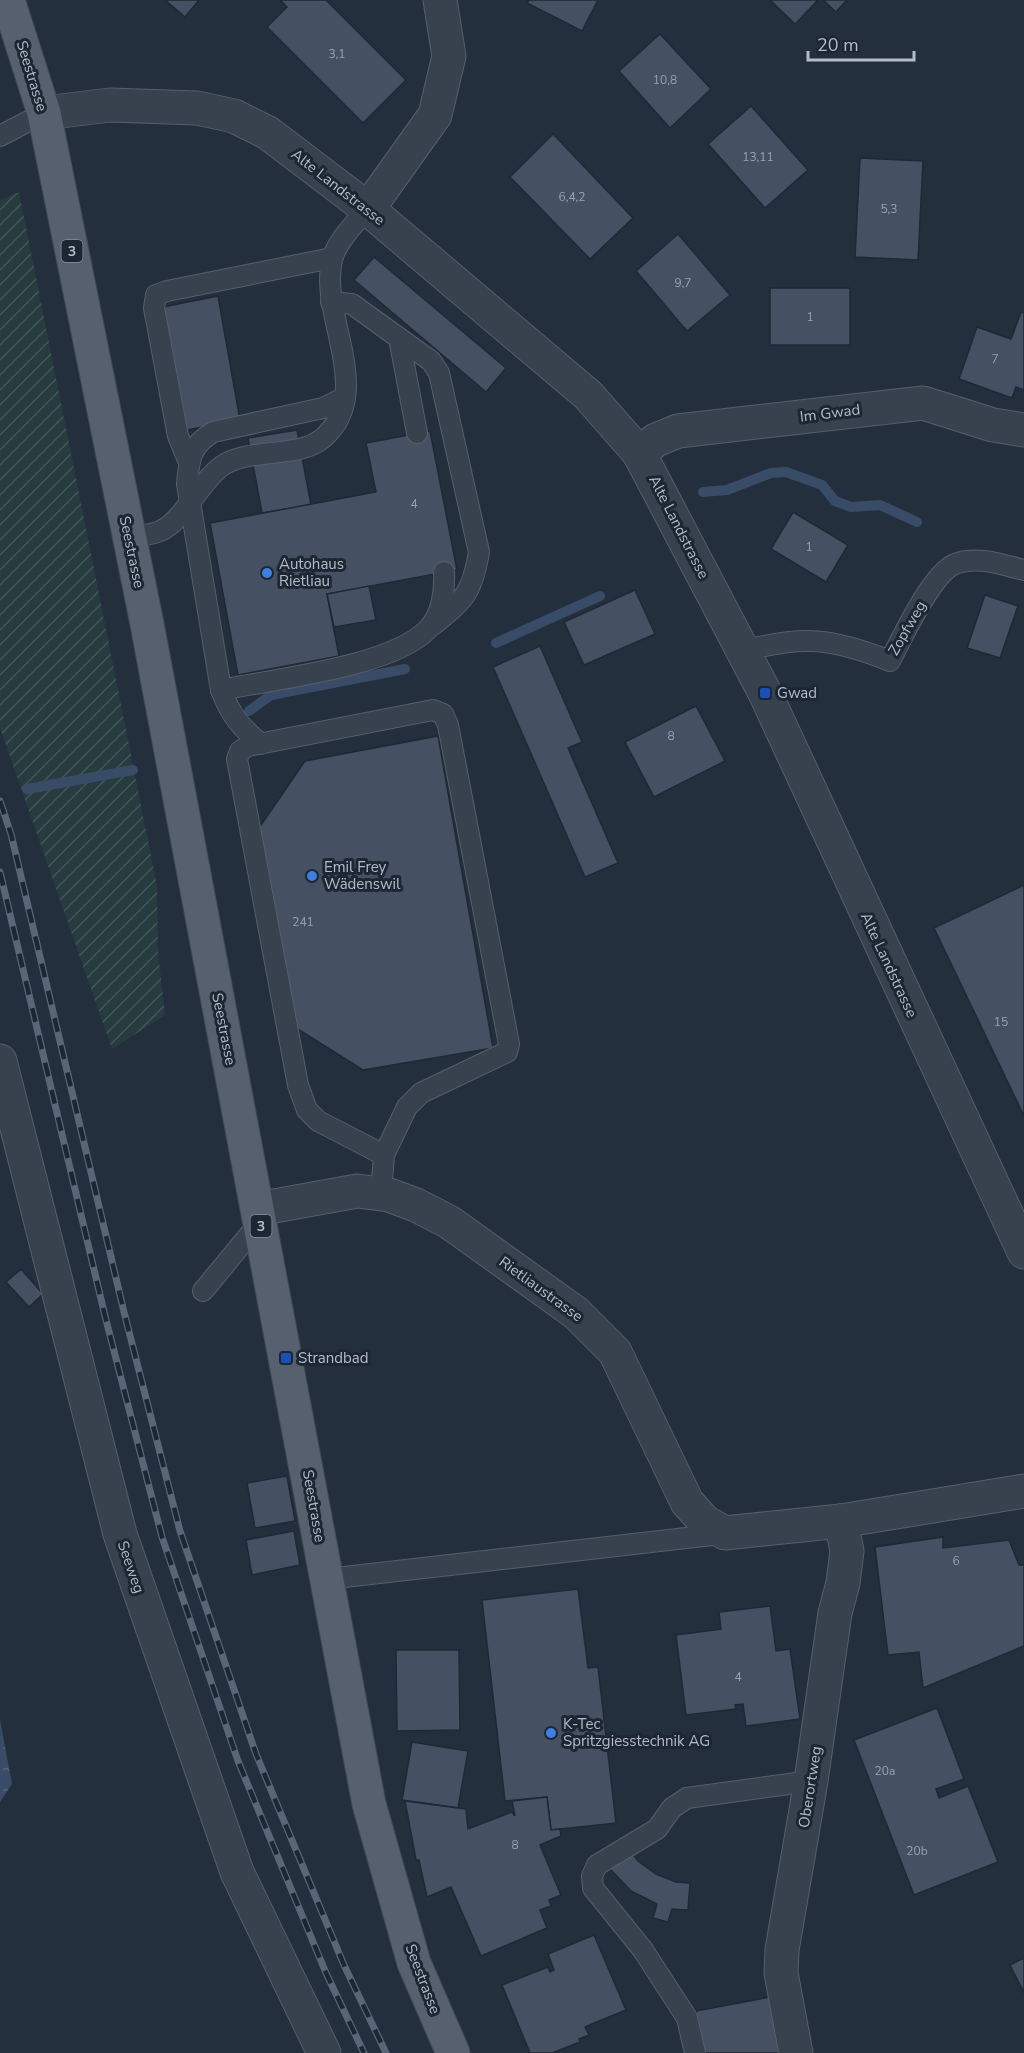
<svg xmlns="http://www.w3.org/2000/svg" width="1024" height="2053" viewBox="0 0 1024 2053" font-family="'Nunito Sans',sans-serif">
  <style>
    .garden { fill: url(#garden-furrows) }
    .water { fill: url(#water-ripples) }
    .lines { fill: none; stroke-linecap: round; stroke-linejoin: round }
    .stream { stroke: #394c67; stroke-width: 10 }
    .building { fill: #455162; stroke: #1f2835; stroke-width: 1.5 }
    .service-casing { stroke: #565f6c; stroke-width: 22 }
    .minor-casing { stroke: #565f6c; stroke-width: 35 }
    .tertiary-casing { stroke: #565f6c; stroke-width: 35 }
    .primary-casing { stroke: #414a57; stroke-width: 35 }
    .service { stroke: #38414e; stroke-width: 20 }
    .minor { stroke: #38414e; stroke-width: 33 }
    .tertiary { stroke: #38414e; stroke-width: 33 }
    .primary { stroke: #56606e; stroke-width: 33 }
    .rail-casing { stroke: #5a6575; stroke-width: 7 }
    .rail { stroke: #1d2633; stroke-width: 4.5; stroke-dasharray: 14; stroke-linecap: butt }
    .shop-dot { fill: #3f7fe0; stroke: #1d2633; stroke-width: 2 }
    .transit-dot { fill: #1a4fb4; stroke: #1d2633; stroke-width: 2 }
    .labels { text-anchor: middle; stroke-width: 6; stroke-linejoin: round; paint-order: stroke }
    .number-label { font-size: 12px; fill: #98a1af }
    .shield { fill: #1d2633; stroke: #878f9c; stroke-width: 1.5 }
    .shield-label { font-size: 14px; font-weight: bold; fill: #b4bcc9 }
    .street-label { font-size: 15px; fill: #b4bcc9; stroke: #1d2633 }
    .poi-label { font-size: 15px; fill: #b4bcc9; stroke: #1d2633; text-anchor: start }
  </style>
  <defs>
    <pattern id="garden-furrows" width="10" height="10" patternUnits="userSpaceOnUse" patternTransform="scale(1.5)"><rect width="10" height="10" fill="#263c3f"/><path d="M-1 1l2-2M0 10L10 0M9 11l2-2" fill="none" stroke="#435659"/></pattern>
    <pattern id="water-ripples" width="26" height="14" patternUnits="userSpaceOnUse" patternTransform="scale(1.5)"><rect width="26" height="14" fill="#394c67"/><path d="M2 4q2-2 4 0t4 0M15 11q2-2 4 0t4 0" fill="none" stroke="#53647b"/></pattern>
  </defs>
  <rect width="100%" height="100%" fill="#242f3e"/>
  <path class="garden" d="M 19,192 L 157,886 L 158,951 L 165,1015 L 112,1049 L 0,728 L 0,200 Z"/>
  <path class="water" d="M 0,1720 L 12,1784 L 0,1802 Z"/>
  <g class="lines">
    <g class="stream">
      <path d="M 703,492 L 727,490 L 771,473 L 786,472 L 822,485 L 835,501 L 851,507 L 880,505 L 917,522"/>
      <path d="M 496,643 L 600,596"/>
      <path d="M 249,711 L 271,695 L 405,669"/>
      <path d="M 27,789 L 133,770"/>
    </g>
  </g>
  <g class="building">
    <path d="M 165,0 L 199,0 L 185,17 Z"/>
    <path d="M 280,0 L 326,0 L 406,80 L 363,123 L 267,27 L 287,7 Z"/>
    <path d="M 529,0 L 598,0 L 582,31 L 527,3 Z"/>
    <path d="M 770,0 L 818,0 L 795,24 Z"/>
    <path d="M 823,0 L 847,0 L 836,12 Z"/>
    <path d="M 660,34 L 711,89 L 670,128 L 619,71 Z"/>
    <path d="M 751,106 L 808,170 L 765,208 L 708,144 Z"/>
    <path d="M 553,134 L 633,218 L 590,259 L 510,177 Z"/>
    <path d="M 860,158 L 923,161 L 918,260 L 855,257 Z"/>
    <path d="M 678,234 L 730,295 L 687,331 L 636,271 Z"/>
    <path d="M 374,257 L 506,368 L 486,392 L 354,280 Z"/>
    <rect x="770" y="288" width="80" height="57"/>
    <path d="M 218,296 L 240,420 L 187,430 L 163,307 Z"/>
    <path d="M 1021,312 L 1024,313 L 1024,390 L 1016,387 L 1012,398 L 959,379 L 977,327 L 1011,339 Z"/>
    <path d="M 297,430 L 311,505 L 262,513 L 248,438 Z"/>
    <path d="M 430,431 L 457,570 L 327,594 L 339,656 L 238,675 L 210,523 L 376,492 L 366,443 Z"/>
    <path d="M 793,512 L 848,545 L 826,582 L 771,549 Z"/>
    <path d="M 369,586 L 376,620 L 334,627 L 327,594 Z"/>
    <path d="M 635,590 L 655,634 L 584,665 L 564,622 Z"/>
    <path d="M 985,595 L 1018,606 L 1000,658 L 967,648 Z"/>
    <path d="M 540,646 L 582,742 L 568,748 L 618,863 L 585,877 L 493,667 Z"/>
    <path d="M 696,706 L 725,761 L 654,797 L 625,742 Z"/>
    <path d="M 438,736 L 493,1048 L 363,1070 L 296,1028 L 259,828 L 305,761 Z"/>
    <path d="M 1024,885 L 1024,1116 L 934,928 Z"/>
    <path d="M 21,1269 L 43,1294 L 29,1307 L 6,1282 Z"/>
    <path d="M 287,1476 L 295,1521 L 255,1528 L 247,1483 Z"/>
    <path d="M 294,1531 L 300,1565 L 252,1575 L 246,1540 Z"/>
    <path d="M 943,1537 L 943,1548 L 1009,1540 L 1019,1565 L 1024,1565 L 1024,1646 L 923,1688 L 919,1652 L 888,1655 L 875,1547 Z"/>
    <path d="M 578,1589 L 588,1668 L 598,1667 L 616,1823 L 551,1830 L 547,1797 L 505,1801 L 482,1600 Z"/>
    <path d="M 770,1606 L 776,1651 L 790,1649 L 800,1719 L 746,1726 L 743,1704 L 735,1705 L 736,1709 L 686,1715 L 676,1635 L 721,1629 L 719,1612 Z"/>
    <path d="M 396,1650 L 459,1650 L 460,1730 L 397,1731 Z"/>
    <path d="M 937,1708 L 964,1779 L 936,1789 L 939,1798 L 968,1786 L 998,1862 L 914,1895 L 854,1740 Z"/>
    <path d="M 412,1742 L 468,1751 L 458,1808 L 402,1800 Z"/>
    <path d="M 547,1797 L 551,1830 L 560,1829 L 561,1836 L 540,1845 L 561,1895 L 549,1900 L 551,1906 L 540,1910 L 547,1928 L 481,1956 L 451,1887 L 427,1897 L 419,1860 L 416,1860 L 405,1801 L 466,1809 L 468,1829 L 512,1812 L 515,1816 L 512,1801 Z"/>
    <path d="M 630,1850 L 638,1861 L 656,1874 L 676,1882 L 690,1883 L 688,1910 L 672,1909 L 668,1922 L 653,1918 L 657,1904 L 631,1891 L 609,1868 Z"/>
    <path d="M 594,1935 L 626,2010 L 585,2027 L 589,2035 L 579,2039 L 580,2042 L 552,2053 L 530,2053 L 502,1985 L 548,1967 L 550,1972 L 554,1970 L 548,1954 Z"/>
    <path d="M 1024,1958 L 1024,1993 L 1010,1965 Z"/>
    <path d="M 770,1997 L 781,2053 L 704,2053 L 696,2011 Z"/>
  </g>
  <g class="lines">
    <g class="service-casing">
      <g id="service">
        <path d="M 0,136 L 44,113"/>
        <path d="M 331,302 L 352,304 L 399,338 L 417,433"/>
        <path d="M 399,338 L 431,361 L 439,373 L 479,552 C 472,593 465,599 433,625"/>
        <path d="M 345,397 L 323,408 L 213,432 C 191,445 189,459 187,484 L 221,690 C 274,679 392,667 428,629 C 442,615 445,591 444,572"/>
        <path d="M 188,460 L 178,436 L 154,308 L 156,295 L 167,291 L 332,258"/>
        <path d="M 129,538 C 139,536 151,535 160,531 C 183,522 200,481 222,466 C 249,447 299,459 323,438 C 376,392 319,317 332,260 C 336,242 355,223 368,209"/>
        <path d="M 743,651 C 803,635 832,638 890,661 C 902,638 932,573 955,564 C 976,555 1003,565 1024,570"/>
        <path d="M 221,690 C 230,714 241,728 261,744"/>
        <path d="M 381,1194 L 384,1155 L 407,1107 L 421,1093 L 507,1052 L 509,1044 L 448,725 L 443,714 L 433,710 L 248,746 L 240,751 L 237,759 L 298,1085 L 307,1110 L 318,1121 L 384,1155"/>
        <path d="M 203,1291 L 260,1222"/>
        <path d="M 327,1579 L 721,1534"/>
        <path d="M 695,2053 L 687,2018 L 643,1950 L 593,1888 L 592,1876 L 597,1865 L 657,1829 L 672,1808 L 687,1798 L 811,1781"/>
      </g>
    </g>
    <g class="minor-casing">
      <g id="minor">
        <path d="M 368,209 L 435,115 L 449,56 L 440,0"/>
        <path d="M 639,453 L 656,440 L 678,431 L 923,403 L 993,425 L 1024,430"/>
        <path d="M 0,1061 L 120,1534 L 237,1872 L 324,2053"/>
        <path d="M 258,1209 L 357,1191 L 389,1195 L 416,1205 L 449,1222 L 576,1313 L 615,1352 L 687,1502 L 705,1522 L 725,1533 L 841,1521 L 1024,1491"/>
        <path d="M 796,2053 L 781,1973 L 782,1950 L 811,1781 L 835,1613 L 843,1583 L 847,1551 L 841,1521"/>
      </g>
    </g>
    <g class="tertiary-casing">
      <path id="tertiary" d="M 44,113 L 110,105 L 197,108 L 234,116 L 268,133 L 368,209 L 588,395 L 639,453 L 765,693 L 1024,1252"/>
    </g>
    <g class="primary-casing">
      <path id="primary" d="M 8,0 L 44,113 L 147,624 L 369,1804 L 414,1963 L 453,2053"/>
    </g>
    <use href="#service" class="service"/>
    <use href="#minor" class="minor"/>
    <use href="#tertiary" class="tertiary"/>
    <use href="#primary" class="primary"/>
    <g class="rail-casing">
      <g id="rail">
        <path d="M 0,801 L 11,834 L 124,1312 L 180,1531 L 256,1754 L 344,1965 L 386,2053"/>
        <path d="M 0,872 L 105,1316 L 162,1537 L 238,1761 L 326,1973 L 364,2053"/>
      </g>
    </g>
    <use href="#rail" class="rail"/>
  </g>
  <g class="shop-dot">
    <circle cx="267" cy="573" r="6"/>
    <circle cx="312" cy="876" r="6"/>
    <circle cx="551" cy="1733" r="6"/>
  </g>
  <g class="transit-dot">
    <rect x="759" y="687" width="12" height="12" rx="3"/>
    <rect x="280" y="1352" width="12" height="12" rx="3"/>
  </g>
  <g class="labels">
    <g class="number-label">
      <text x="337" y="58">3,1</text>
      <text x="665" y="84">10,8</text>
      <text x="758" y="161">13,11</text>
      <text x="572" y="201">6,4,2</text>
      <text x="889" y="213">5,3</text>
      <text x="683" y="287">9,7</text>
      <text x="810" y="321">1</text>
      <text x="995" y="363">7</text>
      <text x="414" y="508">4</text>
      <text x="809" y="551">1</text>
      <text x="671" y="740">8</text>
      <text x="303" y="926">241</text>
      <text x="1001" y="1026">15</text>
      <text x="956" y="1565">6</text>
      <text x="738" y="1681">4</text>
      <text x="885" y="1775">20a</text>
      <text x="515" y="1849">8</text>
      <text x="917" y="1855">20b</text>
    </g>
    <g class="shield">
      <rect x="61.5" y="240" width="21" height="22" rx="4.5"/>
      <rect x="250.5" y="1215" width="21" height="22" rx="4.5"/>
    </g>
    <g class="shield-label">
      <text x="72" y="256">3</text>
      <text x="261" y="1231">3</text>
    </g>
    <g class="street-label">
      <text transform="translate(32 76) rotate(73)" y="5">Seestrasse</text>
      <text transform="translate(338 187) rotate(38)" y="5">Alte Landstrasse</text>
      <text transform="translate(830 413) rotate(-7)" y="5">Im Gwad</text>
      <text transform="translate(679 527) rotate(63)" y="5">Alte Landstrasse</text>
      <text transform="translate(132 552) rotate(78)" y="5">Seestrasse</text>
      <text transform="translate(907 628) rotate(-60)" y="5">Zopfweg</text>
      <text transform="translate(889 965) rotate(65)" y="5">Alte Landstrasse</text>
      <text transform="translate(224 1029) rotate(79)" y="5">Seestrasse</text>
      <text transform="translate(541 1289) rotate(36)" y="5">Rietliaustrasse</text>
      <text transform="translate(314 1506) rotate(80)" y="5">Seestrasse</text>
      <text transform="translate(131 1567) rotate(71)" y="5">Seeweg</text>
      <text transform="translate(810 1787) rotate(-81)" y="5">Oberortweg</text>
      <text transform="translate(423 1979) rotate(69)" y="5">Seestrasse</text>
    </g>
    <g class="poi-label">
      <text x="279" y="569">Autohaus<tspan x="279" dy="17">Rietliau</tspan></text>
      <text x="777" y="698">Gwad</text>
      <text x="324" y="872">Emil Frey<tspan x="324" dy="17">Wädenswil</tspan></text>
      <text x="298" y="1363">Strandbad</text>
      <text x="563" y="1729">K-Tec<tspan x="563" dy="17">Spritzgiesstechnik AG</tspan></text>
    </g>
  </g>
  <path d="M808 51v9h106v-9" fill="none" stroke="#b4bcc9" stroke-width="3"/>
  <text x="817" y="51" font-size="18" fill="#b4bcc9" stroke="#1d2633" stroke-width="4.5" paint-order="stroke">20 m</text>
</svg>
